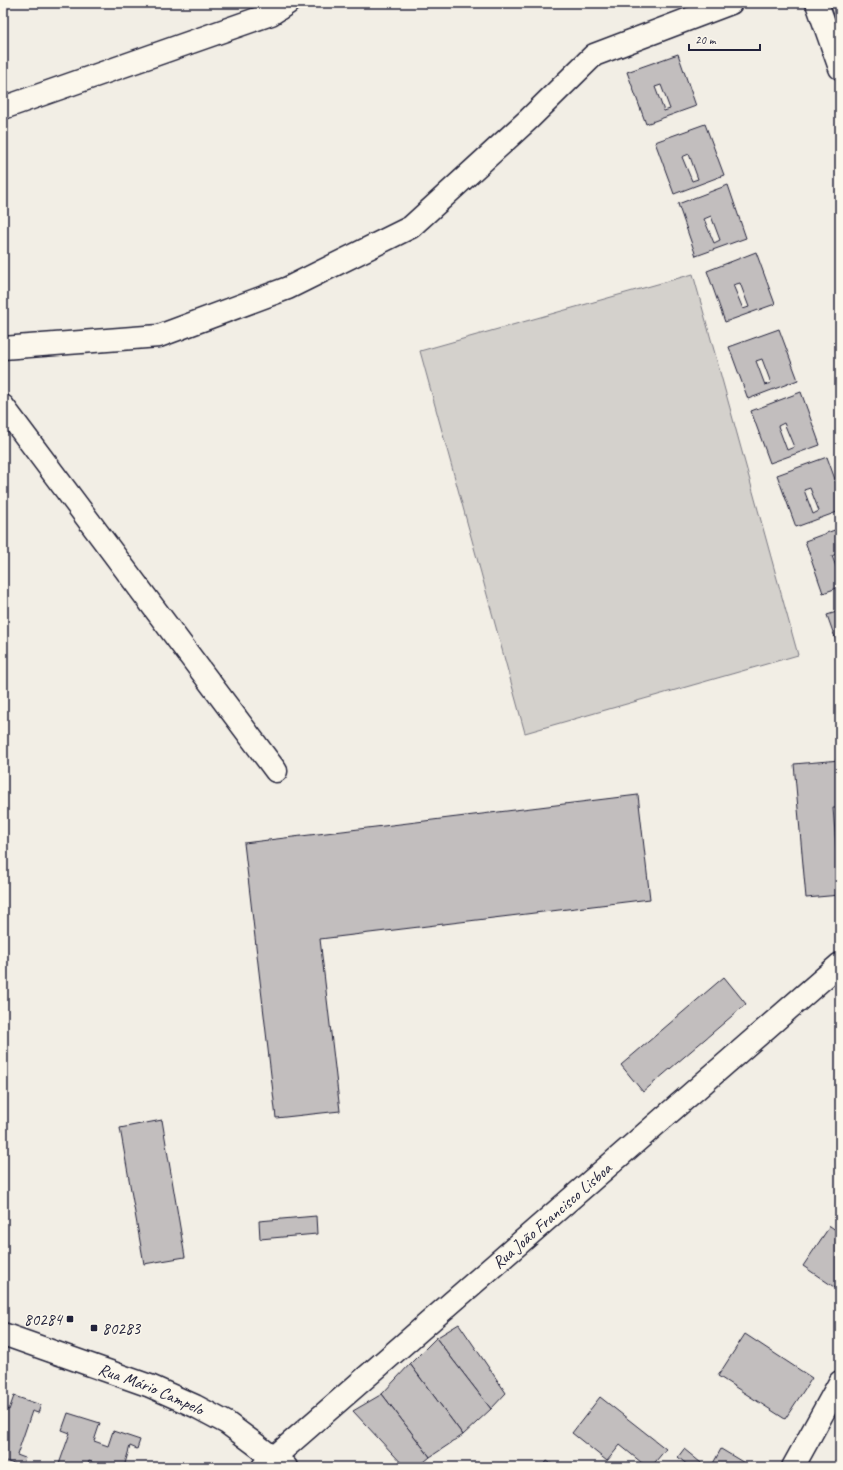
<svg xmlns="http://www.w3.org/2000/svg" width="843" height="1470" viewBox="0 0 843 1470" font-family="Caveat,sans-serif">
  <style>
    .green { fill: #d4d1cc; stroke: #7b7a84 }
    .building { fill: #c2bebe; stroke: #22223b; fill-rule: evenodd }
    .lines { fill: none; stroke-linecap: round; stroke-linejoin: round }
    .minor-casing { stroke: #22223b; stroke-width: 25 }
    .secondary-casing { stroke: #22223b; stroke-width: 25 }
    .minor { stroke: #fbf7ec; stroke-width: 22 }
    .secondary { stroke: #fbf7ec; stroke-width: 22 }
    .poi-dot { fill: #22223b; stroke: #fbf7ec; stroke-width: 1.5 }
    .labels { text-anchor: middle; stroke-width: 3; stroke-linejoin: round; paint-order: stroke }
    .street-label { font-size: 17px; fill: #22223b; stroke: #fbf7ec }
    .poi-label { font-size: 17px; fill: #22223b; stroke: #fbf7ec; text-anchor: end }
  </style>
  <rect width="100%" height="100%" fill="#f2eee5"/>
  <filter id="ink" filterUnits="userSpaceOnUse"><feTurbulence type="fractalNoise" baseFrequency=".025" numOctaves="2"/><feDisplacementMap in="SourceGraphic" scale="8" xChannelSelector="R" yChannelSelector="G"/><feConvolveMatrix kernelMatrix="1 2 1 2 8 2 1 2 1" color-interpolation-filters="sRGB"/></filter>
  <g filter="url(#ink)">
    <path class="green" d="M 693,274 L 798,655 L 525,733 L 420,351 Z"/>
    <g class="building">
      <path d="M 678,54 L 696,106 L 646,124 L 627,72 ZM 661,85 L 670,109 L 664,111 L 655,87 Z"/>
      <path d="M 705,124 L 724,175 L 674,194 L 655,142 ZM 689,154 L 698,179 L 692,181 L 682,157 Z"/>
      <path d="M 728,185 L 746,238 L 696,256 L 678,204 ZM 711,216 L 720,240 L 714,243 L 704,219 Z"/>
      <path d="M 756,252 L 775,304 L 725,322 L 707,271 ZM 740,283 L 749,307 L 743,309 L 733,285 Z"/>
      <path d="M 779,329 L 798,380 L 748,399 L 729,347 ZM 762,359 L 771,383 L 765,385 L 756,361 Z"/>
      <path d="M 801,392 L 820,445 L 770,463 L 751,411 ZM 784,423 L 794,447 L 787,450 L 778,426 Z"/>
      <path d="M 827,457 L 840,493 L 840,511 L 796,527 L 777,475 ZM 810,488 L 819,511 L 813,514 L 804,490 Z"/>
      <path d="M 840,528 L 840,558 L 838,553 L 832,556 L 840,577 L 840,587 L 823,593 L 805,541 Z"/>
      <path d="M 840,611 L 840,652 L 827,615 Z"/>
      <path d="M 840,760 L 840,808 L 833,808 L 840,895 L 806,898 L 794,764 Z"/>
      <path d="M 638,795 L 650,899 L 320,939 L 340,1111 L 276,1118 L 244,843 Z"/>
      <path d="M 724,977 L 746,1004 L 643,1092 L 621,1065 Z"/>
      <path d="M 162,1120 L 185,1257 L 144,1264 L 120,1128 Z"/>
      <path d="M 316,1216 L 317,1234 L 260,1239 L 259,1221 Z"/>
      <path d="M 830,1226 L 840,1233 L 840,1291 L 803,1266 Z"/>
      <path d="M 459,1324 L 506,1393 L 491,1409 L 436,1338 Z"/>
      <path d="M 745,1334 L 812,1378 L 785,1419 L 718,1376 Z"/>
      <path d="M 436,1338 L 491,1409 L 463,1435 L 410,1364 Z"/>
      <path d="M 410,1364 L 463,1435 L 430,1457 L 382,1394 Z"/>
      <path d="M 382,1394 L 430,1457 L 418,1467 L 405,1467 L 353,1411 Z"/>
      <path d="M 14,1396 L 41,1405 L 38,1413 L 32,1411 L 17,1455 L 25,1458 L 22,1467 L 3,1460 L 3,1436 L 5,1431 L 3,1430 L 3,1408 L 9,1410 Z"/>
      <path d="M 600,1397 L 666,1449 L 651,1467 L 647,1467 L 620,1445 L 607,1461 L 572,1433 Z"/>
      <path d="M 68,1413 L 100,1423 L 94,1441 L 108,1446 L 113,1431 L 140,1440 L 137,1449 L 130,1446 L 124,1467 L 103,1467 L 89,1461 L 87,1467 L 58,1467 L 70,1433 L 62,1430 Z"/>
      <path d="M 684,1449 L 706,1467 L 690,1467 L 678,1457 Z"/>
      <path d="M 721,1449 L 751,1467 L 711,1467 Z"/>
      <path d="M 547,1461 L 556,1467 L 542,1467 Z"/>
    </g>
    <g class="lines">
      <g class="minor-casing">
        <g id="minor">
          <path d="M 817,3 L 840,68"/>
          <path d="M 3,108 L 271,14 L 288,3"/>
          <path d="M 3,348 L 159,336 L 288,288 L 411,227 L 529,119 L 594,55 L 731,3"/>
          <path d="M 3,406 L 276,771"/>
          <path id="s1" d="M 263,1467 L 840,964"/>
          <path d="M 793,1467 L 840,1382"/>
        </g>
      </g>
      <g class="secondary-casing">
        <g id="secondary">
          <path id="s2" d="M 3,1334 L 150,1386 L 195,1406 L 227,1423 L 286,1467"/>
        </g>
      </g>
      <use href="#minor" class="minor"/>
      <use href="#secondary" class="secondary"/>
    </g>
  </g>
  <g class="poi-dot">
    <rect x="66" y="1315" width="8" height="8" rx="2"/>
    <rect x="90" y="1324" width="8" height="8" rx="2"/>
  </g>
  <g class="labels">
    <g class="street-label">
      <text dy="6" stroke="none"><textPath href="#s1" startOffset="383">Rua João Francisco Lisboa</textPath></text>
      <text dy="6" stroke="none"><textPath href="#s2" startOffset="158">Rua Mário Campelo</textPath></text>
    </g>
    <g class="poi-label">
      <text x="62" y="1325">80284</text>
      <text x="102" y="1334" text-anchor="start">80283</text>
    </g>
  </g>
  <rect width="843" height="1470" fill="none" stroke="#fbf7ec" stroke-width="16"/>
  <rect x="8" y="8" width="827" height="1454" fill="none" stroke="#22223b" stroke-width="1.5" filter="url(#ink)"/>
  <path d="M689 44v6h71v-6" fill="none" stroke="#22223b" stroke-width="2"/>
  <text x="695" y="44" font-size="12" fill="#22223b" stroke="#fbf7ec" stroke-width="3" paint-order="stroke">20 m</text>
</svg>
